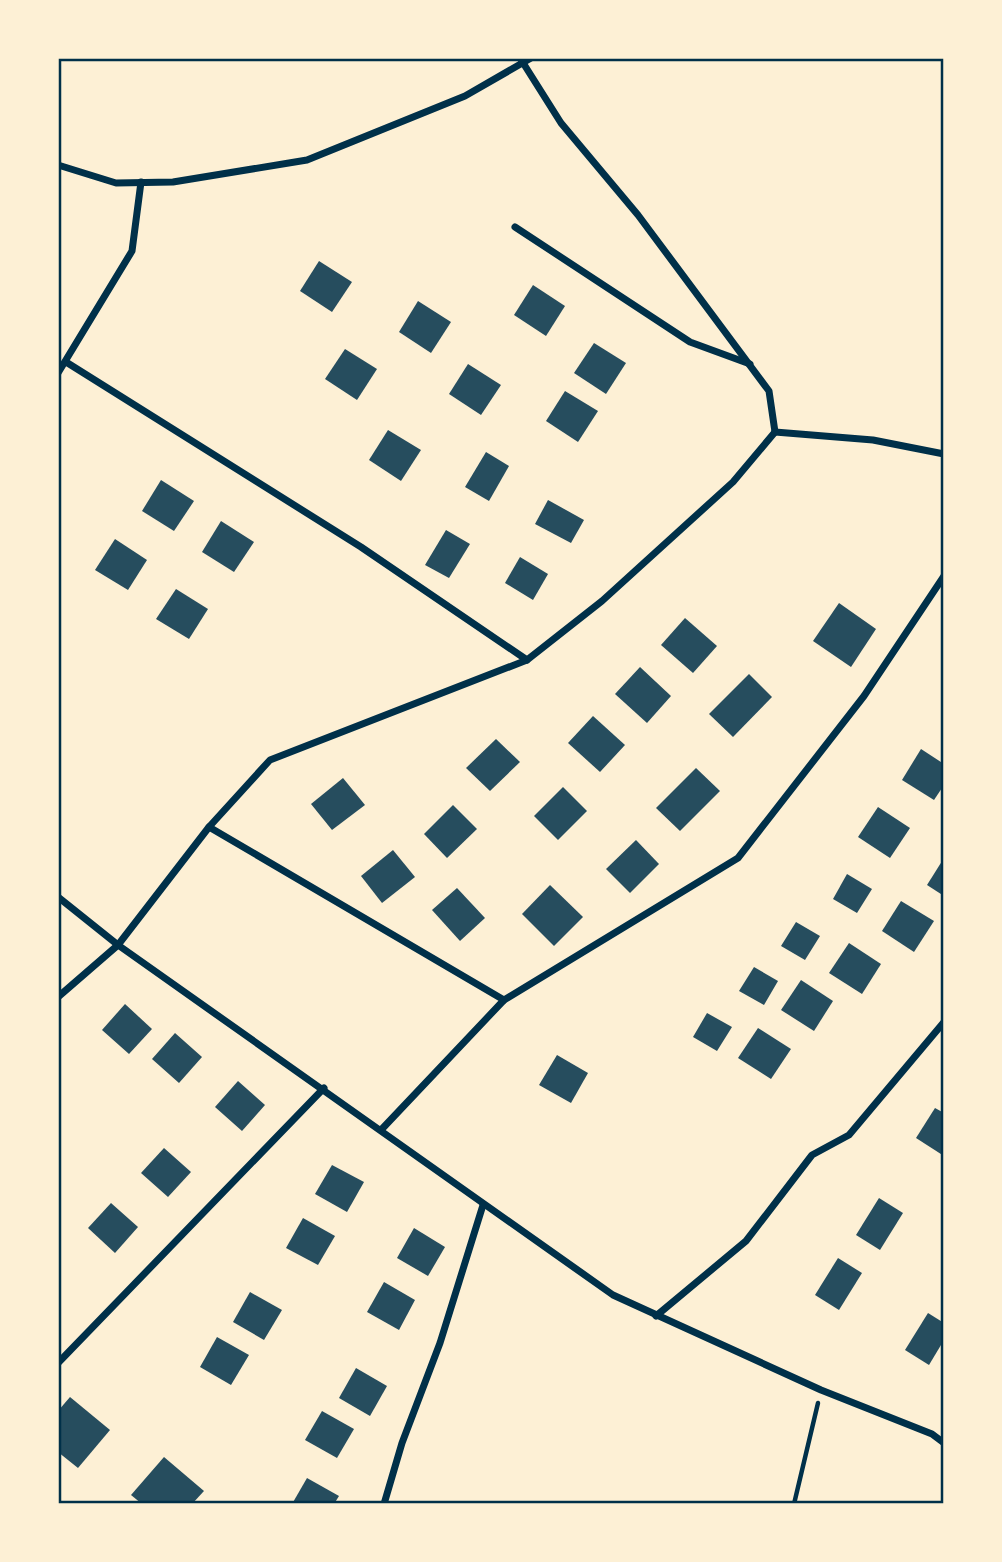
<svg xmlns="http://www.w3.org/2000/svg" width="1002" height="1562" viewBox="0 0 1002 1562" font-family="Manrope,sans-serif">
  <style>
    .building { fill: #264d5e }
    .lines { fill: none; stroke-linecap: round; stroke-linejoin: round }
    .path { stroke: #003049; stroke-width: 4.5 }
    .minor { stroke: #003049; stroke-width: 7 }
    .neatline { fill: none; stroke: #003049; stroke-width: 2.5 }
  </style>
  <rect width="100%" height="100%" fill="#fdf0d5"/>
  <g class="building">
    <path d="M 319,261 L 352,282 L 332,312 L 300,291 Z"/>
    <path d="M 533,285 L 565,306 L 546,336 L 514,315 Z"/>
    <path d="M 418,301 L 451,322 L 431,353 L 399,332 Z"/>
    <path d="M 594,343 L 626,363 L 606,394 L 574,373 Z"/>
    <path d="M 345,349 L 377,369 L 357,400 L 325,379 Z"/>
    <path d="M 468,364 L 501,385 L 481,415 L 449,394 Z"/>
    <path d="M 565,391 L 598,411 L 578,442 L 546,421 Z"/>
    <path d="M 388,430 L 421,450 L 401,481 L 369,460 Z"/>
    <path d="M 486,452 L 509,466 L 489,501 L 465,487 Z"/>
    <path d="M 161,480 L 194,501 L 174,531 L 142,511 Z"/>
    <path d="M 548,500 L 584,520 L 571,543 L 535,524 Z"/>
    <path d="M 221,521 L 254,542 L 234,572 L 202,552 Z"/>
    <path d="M 446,530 L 470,544 L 449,578 L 425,565 Z"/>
    <path d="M 115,539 L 147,560 L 128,590 L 95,570 Z"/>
    <path d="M 520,557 L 548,574 L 533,600 L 505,583 Z"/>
    <path d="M 176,589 L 208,609 L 189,639 L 156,619 Z"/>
    <path d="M 839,603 L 876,629 L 851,667 L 813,641 Z"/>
    <path d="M 685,618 L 717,646 L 693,673 L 661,645 Z"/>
    <path d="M 640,667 L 671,696 L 647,723 L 615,694 Z"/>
    <path d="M 749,674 L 772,697 L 733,737 L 709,714 Z"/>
    <path d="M 593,716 L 625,745 L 600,772 L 568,743 Z"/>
    <path d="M 496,739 L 520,762 L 490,791 L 466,768 Z"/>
    <path d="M 921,749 L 944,764 L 944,785 L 934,800 L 902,780 Z"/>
    <path d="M 696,768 L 720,791 L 680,831 L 656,808 Z"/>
    <path d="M 343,778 L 365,805 L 332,830 L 311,804 Z"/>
    <path d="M 563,787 L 587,811 L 558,840 L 534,816 Z"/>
    <path d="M 453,805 L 477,829 L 447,858 L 424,834 Z"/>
    <path d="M 878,807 L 910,828 L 890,858 L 858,837 Z"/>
    <path d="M 636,840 L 659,864 L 630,893 L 606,869 Z"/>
    <path d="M 393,850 L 415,877 L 382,903 L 361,876 Z"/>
    <path d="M 944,858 L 944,896 L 927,885 Z"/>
    <path d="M 847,874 L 872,889 L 857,913 L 833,899 Z"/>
    <path d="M 550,885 L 583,917 L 554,946 L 522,914 Z"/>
    <path d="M 457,888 L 485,918 L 460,941 L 432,910 Z"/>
    <path d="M 901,901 L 934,921 L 914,952 L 882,931 Z"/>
    <path d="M 796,922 L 820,936 L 805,960 L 781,946 Z"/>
    <path d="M 849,943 L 881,964 L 862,994 L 829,973 Z"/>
    <path d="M 754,967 L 778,981 L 764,1005 L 739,991 Z"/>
    <path d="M 801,980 L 833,1001 L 814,1031 L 781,1010 Z"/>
    <path d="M 125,1004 L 152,1029 L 129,1054 L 102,1030 Z"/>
    <path d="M 707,1013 L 732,1027 L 717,1051 L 693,1037 Z"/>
    <path d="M 758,1028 L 791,1049 L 771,1079 L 738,1058 Z"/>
    <path d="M 175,1033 L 202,1057 L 179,1083 L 152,1059 Z"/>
    <path d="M 557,1055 L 588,1073 L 571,1103 L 539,1085 Z"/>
    <path d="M 238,1081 L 265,1105 L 242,1131 L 215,1107 Z"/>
    <path d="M 935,1108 L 944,1113 L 944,1156 L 916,1138 Z"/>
    <path d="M 164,1148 L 191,1172 L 168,1197 L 141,1173 Z"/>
    <path d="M 332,1165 L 364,1182 L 347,1212 L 315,1194 Z"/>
    <path d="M 879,1198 L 903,1213 L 880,1250 L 856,1235 Z"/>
    <path d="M 111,1203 L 138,1227 L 115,1253 L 88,1228 Z"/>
    <path d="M 303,1218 L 335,1236 L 318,1265 L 286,1248 Z"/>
    <path d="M 414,1228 L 445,1247 L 428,1276 L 397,1258 Z"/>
    <path d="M 838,1258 L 862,1273 L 839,1310 L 815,1295 Z"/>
    <path d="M 384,1282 L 415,1300 L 399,1330 L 367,1312 Z"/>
    <path d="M 250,1292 L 282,1310 L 264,1340 L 233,1322 Z"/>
    <path d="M 928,1313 L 944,1323 L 944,1340 L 929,1365 L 905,1350 Z"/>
    <path d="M 217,1337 L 249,1355 L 231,1385 L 200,1367 Z"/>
    <path d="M 356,1368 L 387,1386 L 370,1416 L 339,1398 Z"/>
    <path d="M 70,1397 L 110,1430 L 78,1468 L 58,1452 L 58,1411 Z"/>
    <path d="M 322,1411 L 354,1429 L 337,1458 L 305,1440 Z"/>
    <path d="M 164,1457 L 204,1491 L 192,1504 L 142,1504 L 131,1495 Z"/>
    <path d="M 307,1478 L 339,1496 L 334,1504 L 292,1504 Z"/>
  </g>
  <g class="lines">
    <path class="path" d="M 794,1504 L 818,1403"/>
    <g class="minor">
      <path d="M 520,58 L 561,123 L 638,215 L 769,391 L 775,432"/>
      <path d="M 58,165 L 116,183 L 173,182 L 307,160 L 465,96 L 531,58"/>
      <path d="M 515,227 L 690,342 L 750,364"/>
      <path d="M 66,362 L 361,547 L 527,660"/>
      <path d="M 58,373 L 132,251 L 141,182"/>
      <path d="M 775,432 L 873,440 L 944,454"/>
      <path d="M 209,827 L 504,1000"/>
      <path d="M 58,897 L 118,945 L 613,1295 L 821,1390 L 932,1434 L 944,1443"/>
      <path d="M 58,997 L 118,945 L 209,827 L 270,760 L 527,660 L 602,601 L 733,482 L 775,432"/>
      <path d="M 381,1130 L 504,1000 L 738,858 L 864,696 L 944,576"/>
      <path d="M 656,1316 L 746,1241 L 812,1155 L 849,1135 L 944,1022"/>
      <path d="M 58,1363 L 324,1088"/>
      <path d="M 384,1504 L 402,1443 L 440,1343 L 483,1205"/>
    </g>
  </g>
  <rect width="1002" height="1562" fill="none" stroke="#fdf0d5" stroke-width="119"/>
  <rect x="60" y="60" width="882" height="1442" class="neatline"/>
</svg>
